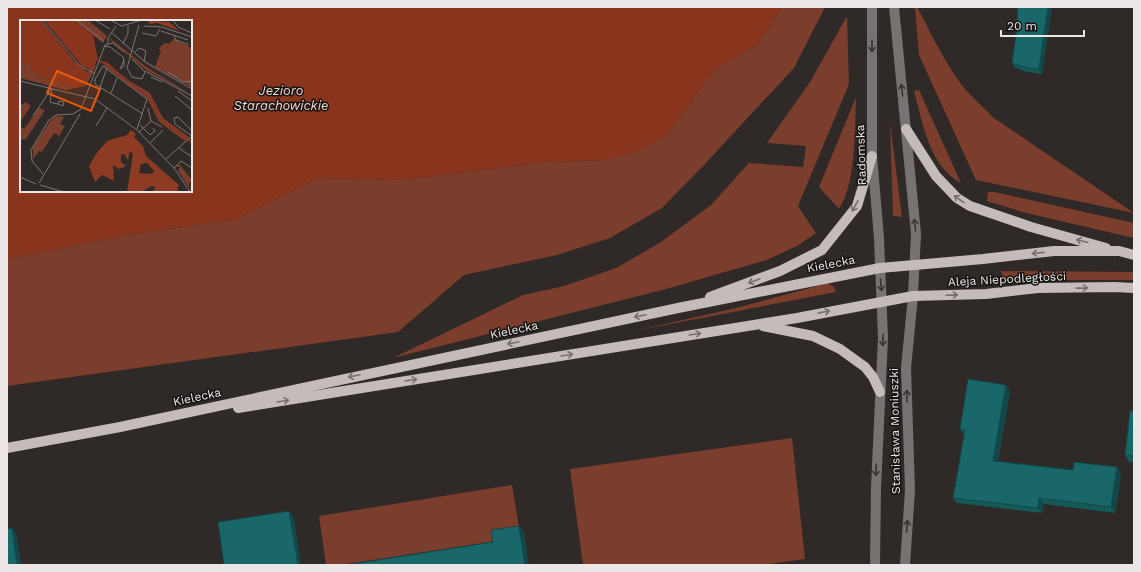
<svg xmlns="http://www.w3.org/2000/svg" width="1141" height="572" viewBox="0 0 1141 572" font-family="'Work Sans',sans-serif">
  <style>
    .green { fill: #7b3d2c }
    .water { fill: #89351e; fill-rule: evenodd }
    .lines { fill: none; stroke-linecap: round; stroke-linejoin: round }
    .minor { stroke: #777372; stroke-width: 10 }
    .major { stroke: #c3bcba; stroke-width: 10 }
    .wall { fill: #165959 }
    .shaded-wall { fill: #124849 }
    .building { fill: #196768; stroke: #124849 }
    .oneway { stroke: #373433 }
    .oneway2 { stroke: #75706e }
    .labels { text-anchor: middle; stroke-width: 3; stroke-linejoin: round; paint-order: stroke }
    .street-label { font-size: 12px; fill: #ece7e6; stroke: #151211 }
    .water-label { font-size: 13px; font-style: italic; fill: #f2d9d1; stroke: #151211 }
    .inset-river { fill: none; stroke: #89351e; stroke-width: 2 }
    .inset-road { fill: none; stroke: #7b7573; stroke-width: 1 }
    .view { fill: #e8590c; fill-opacity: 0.15; stroke: #e8590c; stroke-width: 2 }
    .inset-edge { fill: none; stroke: #ece7e6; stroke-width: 2 }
  </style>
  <rect width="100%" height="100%" fill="#2f2927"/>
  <g class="green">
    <path d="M 782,7 L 825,7 L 794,68 L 704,165 L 662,208 L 610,238 L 557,255 L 464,275 L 398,332 L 7,386 L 7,259 L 122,236 L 237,219 L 319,178 L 402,180 L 547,162 L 603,160 L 666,136 L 714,70 L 757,45 Z"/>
    <path d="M 915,7 L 917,7 C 930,31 942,57 958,80 C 968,94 982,106 994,118 L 1134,213 L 976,180 L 919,55 Z"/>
    <path d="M 847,16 L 849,84 L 798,206 L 816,233 L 797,246 L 767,260 L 666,289 L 393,358 L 523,295 L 564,286 L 616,268 L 661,242 L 711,205 L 749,163 L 803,167 L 806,146 L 767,143 L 810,82 Z"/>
    <path d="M 919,90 L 961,183 C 929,166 923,124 914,91 Z"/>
    <path d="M 856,97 C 855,128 856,184 839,209 L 819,187 Z"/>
    <path d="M 890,122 L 902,217 L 893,216 Z"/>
    <path d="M 988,192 L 994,192 L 1134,223 L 1134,238 L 1026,213 L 987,201 Z"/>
    <path d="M 1001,271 L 1134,272 L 1134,279 L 1133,280 L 1007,280 L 1003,278 Z"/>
    <path d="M 828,283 L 834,287 L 836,292 L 634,331 L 736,308 Z"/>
    <path d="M 792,438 L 805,559 L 762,565 L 583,565 L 570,469 Z"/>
    <path d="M 512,485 L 520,533 L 496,541 L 340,565 L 326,565 L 319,516 Z"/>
  </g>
  <path class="water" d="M 7,7 L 782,7 L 757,45 L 714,70 L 666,136 L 632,154 L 603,160 L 547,162 L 402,180 L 319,178 L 237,219 L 122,236 L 7,259 ZM 21,21 L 191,21 L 191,191 L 21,191 Z"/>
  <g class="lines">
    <g class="minor">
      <path d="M 872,7 L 872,156 L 879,238 L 883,338 L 876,487 L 875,565"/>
      <path d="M 894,7 L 916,234 L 913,296 L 906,368 L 910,490 L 905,565"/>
    </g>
    <g class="major">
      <path d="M 906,129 L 936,176 L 957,198 L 970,206 L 1031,227 L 1106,248"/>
      <path d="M 710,297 L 780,271 L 822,250 L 857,206 L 872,156"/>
      <path d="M 763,326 L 813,336 L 840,349 L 865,367 L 873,377 L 880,392"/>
      <path d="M 238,408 L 797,318 L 913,296 L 986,294 L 1038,288 L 1115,287 L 1134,288"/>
      <path d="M 7,448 L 120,427 L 678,308 L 880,268 L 983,259 L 1054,251 L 1119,251 L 1134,255"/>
    </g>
  </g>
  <g class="wall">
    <path d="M 1050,20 L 1042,74 L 1027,72 L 1015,68 L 1012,63 L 1018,23 L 1017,21 Z"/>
    <path d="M 1010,391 L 998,461 L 1073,470 L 1117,467 L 1121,473 L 1115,513 L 1044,504 L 1042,513 L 957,503 L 953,498 L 964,435 L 960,429 Z"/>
    <path d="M 1134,411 L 1134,462 L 1129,462 L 1125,455 Z"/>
    <path d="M 12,528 L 16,534 L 21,565 L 7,565 Z"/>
  </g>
  <g class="shaded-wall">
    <path d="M 1048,7 L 1052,7 L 1050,20 L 1042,74 L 1039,69 Z"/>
    <path d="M 1006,385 L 1010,391 L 997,466 L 993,461 Z"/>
    <path d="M 1117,467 L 1121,473 L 1115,513 L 1111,507 Z"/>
    <path d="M 1039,498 L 1044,504 L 1042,513 L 1038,508 Z"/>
    <path d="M 289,511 L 294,518 L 301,565 L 298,565 Z"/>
    <path d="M 519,526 L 524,532 L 529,565 L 525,565 Z"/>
    <path d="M 12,528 L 16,534 L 21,565 L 19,565 L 17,564 Z"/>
  </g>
  <g class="building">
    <path d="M 1018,7 L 1048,7 L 1039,69 L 1023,67 L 1012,63 L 1018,21 L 1017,21 Z"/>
    <path d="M 968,379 L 1006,385 L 993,461 L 1073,470 L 1074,462 L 1117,467 L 1111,507 L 1039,498 L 1038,508 L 953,498 L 965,430 L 960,429 Z"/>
    <path d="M 1130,411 L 1134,411 L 1134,456 L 1125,455 Z"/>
    <path d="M 289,511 L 298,565 L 224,565 L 218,522 Z"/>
    <path d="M 519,526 L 525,565 L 346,565 L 493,542 L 491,530 Z"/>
    <path d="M 12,528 L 17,564 L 7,565 L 7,529 Z"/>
  </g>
  <defs><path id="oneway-shaft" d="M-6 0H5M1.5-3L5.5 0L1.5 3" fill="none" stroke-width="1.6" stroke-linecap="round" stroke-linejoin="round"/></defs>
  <g class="oneway">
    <use href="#oneway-shaft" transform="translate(872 46) rotate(90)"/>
    <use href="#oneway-shaft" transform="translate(902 90) rotate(-96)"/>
    <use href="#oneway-shaft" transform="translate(915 225) rotate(-96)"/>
    <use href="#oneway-shaft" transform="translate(881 285) rotate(85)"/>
    <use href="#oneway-shaft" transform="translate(883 340) rotate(92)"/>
    <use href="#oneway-shaft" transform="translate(907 396) rotate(-91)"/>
    <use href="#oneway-shaft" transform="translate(876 470) rotate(93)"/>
    <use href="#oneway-shaft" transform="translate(907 526) rotate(-86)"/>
  </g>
  <g class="oneway2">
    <use href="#oneway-shaft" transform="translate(959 199) rotate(-144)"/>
    <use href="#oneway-shaft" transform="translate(855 206) rotate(119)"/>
    <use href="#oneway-shaft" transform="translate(1082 241) rotate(-165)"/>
    <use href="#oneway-shaft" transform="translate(1038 253) rotate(174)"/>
    <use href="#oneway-shaft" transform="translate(754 281) rotate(160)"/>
    <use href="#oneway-shaft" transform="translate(1082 288) rotate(-1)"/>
    <use href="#oneway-shaft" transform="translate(952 295) rotate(-2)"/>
    <use href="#oneway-shaft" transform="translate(824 312) rotate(-11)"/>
    <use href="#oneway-shaft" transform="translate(640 316) rotate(168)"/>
    <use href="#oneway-shaft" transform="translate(695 334) rotate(-9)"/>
    <use href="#oneway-shaft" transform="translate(513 343) rotate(168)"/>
    <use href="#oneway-shaft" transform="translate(567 355) rotate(-9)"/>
    <use href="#oneway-shaft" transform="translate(354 376) rotate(168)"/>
    <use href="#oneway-shaft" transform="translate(411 380) rotate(-9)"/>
    <use href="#oneway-shaft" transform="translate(283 401) rotate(-9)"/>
  </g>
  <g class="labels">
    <g class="street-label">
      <text transform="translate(861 155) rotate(-92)" y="4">Radomska</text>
      <text transform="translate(831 264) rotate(-11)" y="4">Kielecka</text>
      <text transform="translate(1007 279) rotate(-3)" y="4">Aleja Niepodległości</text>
      <text transform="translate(514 330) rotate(-12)" y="4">Kielecka</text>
      <text transform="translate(197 397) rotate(-12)" y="4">Kielecka</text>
      <text transform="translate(895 431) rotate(-91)" y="4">Stanisława Moniuszki</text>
    </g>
    <g class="water-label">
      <text x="281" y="95">Jezioro<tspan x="281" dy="15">Starachowickie</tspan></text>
    </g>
  </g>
  <g transform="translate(20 20)">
    <rect width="172" height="172" fill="#2f2927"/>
    <path d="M 54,0 L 68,0 L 87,16 L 83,23 ZM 91,16 L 127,44 L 172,71 L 129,46 ZM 89,19 L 91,19 L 128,48 L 172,75 L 126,50 ZM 154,19 L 166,25 L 169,22 L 168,27 L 172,28 L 172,67 L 135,47 L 141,31 L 139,28 L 145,23 L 149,24 ZM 0,40 L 9,42 L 18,54 L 28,59 L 57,67 L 65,65 L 69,50 L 74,44 L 76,46 L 66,66 L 46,70 L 0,58 ZM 85,41 L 108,60 L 130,73 L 143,98 L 169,117 L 165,121 L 139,102 L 127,78 L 83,45 L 87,44 ZM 5,82 L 11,86 L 0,102 L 0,83 L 3,85 ZM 19,88 L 25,90 L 6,119 L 0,120 L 0,106 L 4,109 ZM 36,96 L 44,97 L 40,104 L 45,106 L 39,116 L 34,113 L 22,132 L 19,131 L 13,139 L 13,127 L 31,100 ZM 159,144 L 172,160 L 169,164 L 172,172 L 158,151 L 160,147 L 156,147 Z" fill="#7b3d2c"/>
    <path d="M 127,0 L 149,2 L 160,11 L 137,3 L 130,4 ZM 111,110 L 116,114 L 114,117 L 123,126 L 126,136 L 159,165 L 157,170 L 161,172 L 133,172 L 135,167 L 132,166 L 121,172 L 107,172 L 113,134 L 110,131 L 108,140 L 104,134 L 101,135 L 101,142 L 106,146 L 99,149 L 93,145 L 94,161 L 82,155 L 75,162 L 69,146 L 76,134 L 87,121 L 107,115 ZM 127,143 L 134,151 L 132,154 L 119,153 L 121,144 Z" fill="#8e3b23" fill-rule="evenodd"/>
    <path d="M 0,0 L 21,0 L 55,42 L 69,53 L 67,64 L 57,67 L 28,59 L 11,50 L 9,42 L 5,44 L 0,40 ZM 24,0 L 54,0 L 73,15 L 78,39 L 71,50 L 61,45 Z" fill="#89351e"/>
    <path class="inset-river" d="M 78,41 L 88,44 L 104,60M 108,64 L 129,76 L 140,100 L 172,122"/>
    <path class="inset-road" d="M 22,0 L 59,45 L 74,53M 56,0 L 84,21M 75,0 L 90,9M 90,0 L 102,6 L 122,0M 153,0 L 158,7 L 172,13M 124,6 L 142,7 L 172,17M 141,11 L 168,20M 92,13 L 124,41 L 172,69M 122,13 L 136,16 L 140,9M 154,16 L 156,20 L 167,24M 88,24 L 88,18 L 96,6M 103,24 L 108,13 L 108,6M 84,26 L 90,27 L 103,37 L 104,40 L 104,46 L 100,49 L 104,40M 114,33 L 119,28 L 126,31 L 124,41M 112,39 L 125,52 L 122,59 L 112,57 L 107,48 L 119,5M 125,51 L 172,76M 148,52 L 163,62 L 172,61M 131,57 L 142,62M 75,60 L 75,64 L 123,94M 0,61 L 75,79 L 117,110 L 154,148 L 170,172M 74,61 L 83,46 L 127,79 L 117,109M 80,67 L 87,48M 32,69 L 30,82 L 33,83 L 38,84 L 43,86 L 44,82 L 39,81 L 38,84M 158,71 L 172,81M 91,73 L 97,58M 155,76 L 172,90M 128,88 L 131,101 L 142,107M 13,96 L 31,69M 120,105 L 130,115 L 135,111 L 133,108M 76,106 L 87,88M 119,112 L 131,101M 172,116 L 155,104 L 154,98 L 158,97 L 172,111M 130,123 L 143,110M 159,128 L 172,137M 146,139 L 172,116M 154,148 L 161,141 L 172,148M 23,154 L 12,141 L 11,130 L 29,100 L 36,95 L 53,94 L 61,89 L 85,25 L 93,23 L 104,32M 0,157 L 16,164M 19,163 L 60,94M 20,165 L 44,172"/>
    <path class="view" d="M 37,51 L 80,69 L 71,91 L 27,73 Z"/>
    <rect width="172" height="172" class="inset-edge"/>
  </g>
  <rect width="1141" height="572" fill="none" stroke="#ece7e6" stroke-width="16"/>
  <path d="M1001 30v6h83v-6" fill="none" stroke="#ece7e6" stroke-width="2"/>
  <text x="1007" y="30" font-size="12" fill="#ece7e6" stroke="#151211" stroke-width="3" paint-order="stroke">20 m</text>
</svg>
